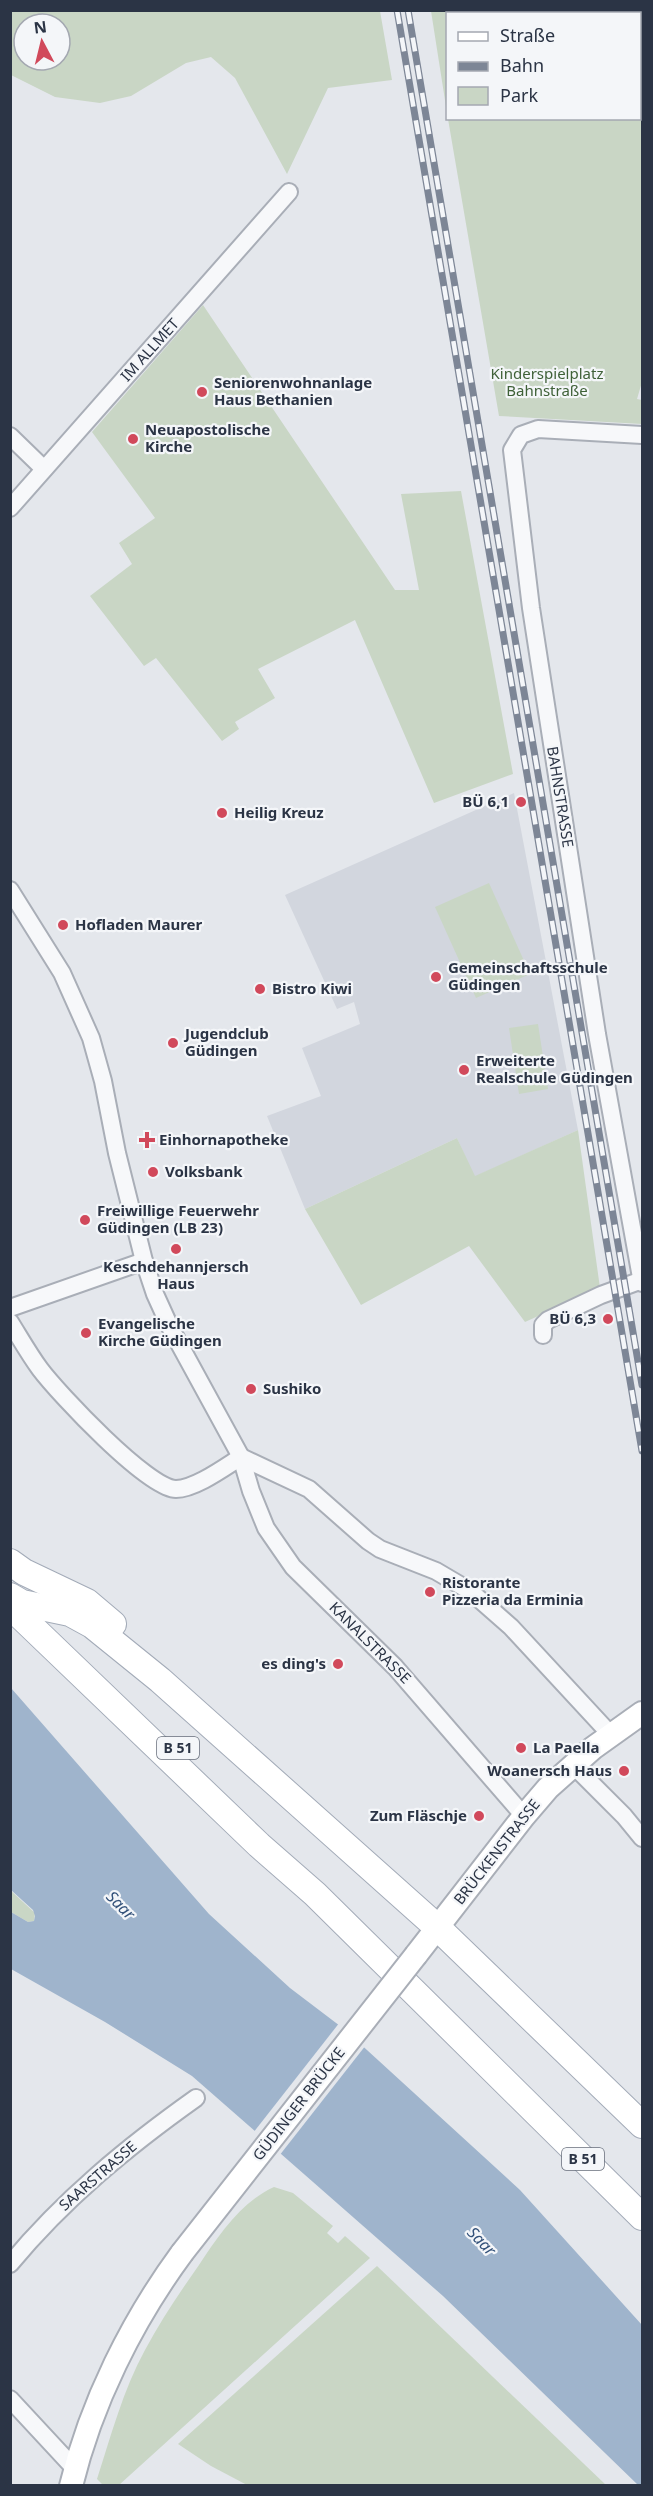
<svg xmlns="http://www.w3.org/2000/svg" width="653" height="2496" viewBox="0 0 653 2496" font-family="'Noto Sans',sans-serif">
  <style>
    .built { fill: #d2d6de }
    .green { fill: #c9d6c5; fill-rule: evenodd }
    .water { fill: #9fb4cc }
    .pier { fill: #e4e7ec }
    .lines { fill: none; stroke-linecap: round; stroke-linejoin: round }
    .street-casing { stroke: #a9aeb7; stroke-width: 20 }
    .secondary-casing { stroke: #a9aeb7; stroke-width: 26 }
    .primary-casing { stroke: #a3abb8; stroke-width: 28 }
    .street { stroke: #f7f8fa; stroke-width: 16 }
    .secondary { stroke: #fff; stroke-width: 22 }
    .primary { stroke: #fff; stroke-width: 26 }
    .rail-casing { stroke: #7d8696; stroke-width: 7 }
    .rail { stroke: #f4f6f9; stroke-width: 4.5; stroke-dasharray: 14; stroke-linecap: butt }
    .secondary-bridge-casing { stroke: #a9aeb7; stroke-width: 26; stroke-linecap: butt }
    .secondary-bridge { stroke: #fff; stroke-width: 22 }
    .poi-dot { fill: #d1495b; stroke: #f4f6f9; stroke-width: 2 }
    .labels { text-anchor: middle; stroke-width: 4.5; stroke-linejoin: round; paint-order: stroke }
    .shield { fill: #f4f6f9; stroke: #676e7b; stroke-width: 1.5 }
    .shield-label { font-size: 14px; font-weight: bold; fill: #2b3445 }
    .street-label { font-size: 15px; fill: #2b3445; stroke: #f4f6f9 }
    .park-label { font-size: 15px; fill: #3f6138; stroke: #f4f6f9 }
    .poi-label { font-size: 15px; font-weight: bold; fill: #2b3445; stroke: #f4f6f9; text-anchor: start }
    .water-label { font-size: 16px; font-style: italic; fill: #34527a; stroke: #f4f6f9 }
  </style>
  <rect width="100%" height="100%" fill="#e4e7ec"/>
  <path class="built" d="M 514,793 L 578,1130 L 474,1177 L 457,1138 L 305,1209 L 267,1116 L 321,1096 L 302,1048 L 360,1024 L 354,1002 L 337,1009 L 285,895 Z"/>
  <g class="green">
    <path d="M 543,10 L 642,11 L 642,382 L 637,399 L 642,400 L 642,424 L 499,416 L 448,119 L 640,118 L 640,14 L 540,13 Z"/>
    <path d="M 10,11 L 380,11 L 392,80 L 328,88 L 287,174 L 235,78 L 211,57 L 186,63 L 131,96 L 100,103 L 55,97 L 11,75 ZM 24,24 L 60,24 L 60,60 L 24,60 Z"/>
    <path d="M 513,11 L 515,13 L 448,14 L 447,113 L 431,11 Z"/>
    <path d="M 203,305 L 395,590 L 419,590 L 401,494 L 461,491 L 513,774 L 434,803 L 355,620 L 258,669 L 275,698 L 235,722 L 239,729 L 222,741 L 156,658 L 144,666 L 90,596 L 132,564 L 119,543 L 155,518 L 92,432 Z"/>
    <path d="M 489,883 L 530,974 L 476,998 L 435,907 Z"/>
    <path d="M 538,1024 L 548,1089 L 519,1094 L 509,1028 Z"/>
    <path d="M 578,1130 L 600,1288 L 525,1322 L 469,1246 L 361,1305 L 305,1209 L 457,1138 L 475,1176 Z"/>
    <path d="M 10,1890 L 35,1913 L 34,1921 L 28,1922 L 11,1912 Z"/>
    <path d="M 274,2187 L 293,2193 L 333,2226 L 327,2233 L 338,2243 L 345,2236 L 370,2258 L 119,2485 L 103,2485 L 97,2479 C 111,2436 123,2390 145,2350 C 161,2320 180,2292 199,2265 C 219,2235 241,2202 274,2187 Z"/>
    <path d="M 377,2266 L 606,2485 L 247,2485 L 211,2466 L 178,2444 Z"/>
  </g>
  <path class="water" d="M 11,1688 L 209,1914 L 290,1988 L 344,2029 L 520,2190 L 642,2325 L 642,2485 L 638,2485 L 443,2296 L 192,2076 L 105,2022 L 11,1969 L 11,1912 L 28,1922 L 34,1921 L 35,1916 L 33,1910 L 11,1890 Z"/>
  <path class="pier" d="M 340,2022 L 366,2045 L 279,2156 L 253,2133 Z"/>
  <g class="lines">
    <g class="street-casing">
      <g id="street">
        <path d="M 642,435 L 538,429 L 521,435 L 512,450 L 531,608 L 597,1034 L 642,1283"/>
        <path d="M 10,436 L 44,469"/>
        <path d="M 10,508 L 289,192"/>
        <path d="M 10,890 L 62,973 L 91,1038 L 103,1081 L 117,1153 L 144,1261 L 155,1294 L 170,1327 L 241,1457 L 251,1491 L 266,1528 L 293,1567 L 395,1667 L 524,1816"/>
        <path d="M 10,1308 L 144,1261"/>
        <path d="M 10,1322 C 20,1338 29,1354 40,1369 C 58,1393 148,1489 176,1489 C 195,1489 225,1467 241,1457"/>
        <path d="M 543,1335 L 543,1325 L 548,1320 L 601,1295 L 642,1280"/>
        <path d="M 241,1457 L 309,1489 L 368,1541 L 380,1549 L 436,1571 L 470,1591 L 511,1627 L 611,1735"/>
        <path d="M 573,1765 L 624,1816 L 642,1838"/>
        <path d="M 10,2264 C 64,2199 127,2147 196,2098"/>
        <path d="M 10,2399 L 75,2469"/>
      </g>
    </g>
    <g class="secondary-casing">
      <g id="secondary">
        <path d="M 416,1955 L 524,1816 L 548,1788 L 593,1748 L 642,1713"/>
        <path d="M 71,2486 C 91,2403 132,2321 182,2253"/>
      </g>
    </g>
    <g class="primary-casing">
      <g id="primary">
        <path d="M 10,1562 L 24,1572 L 87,1602 L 113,1624"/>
        <path d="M 10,1596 L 22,1603 L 70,1613 L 92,1625 L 160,1680 L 438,1928 L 642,2125"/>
        <path d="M 10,1606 L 259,1845 L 315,1894 L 642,2217"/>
      </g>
    </g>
    <use href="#street" class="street"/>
    <use href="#secondary" class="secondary"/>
    <use href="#primary" class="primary"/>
    <g class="rail-casing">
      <g id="rail">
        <path d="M 397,10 L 642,1451"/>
        <path d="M 408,10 L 642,1385"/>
      </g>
    </g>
    <use href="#rail" class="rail"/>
    <g class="secondary-bridge-casing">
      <path id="secondary-bridge" d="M 182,2253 L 416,1955"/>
    </g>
    <use href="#secondary-bridge" class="secondary-bridge"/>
  </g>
  <g class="poi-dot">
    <circle cx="202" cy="392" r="6"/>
    <circle cx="133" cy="439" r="6"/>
    <circle cx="521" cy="802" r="6"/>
    <circle cx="222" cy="813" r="6"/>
    <circle cx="63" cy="925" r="6"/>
    <circle cx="436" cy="977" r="6"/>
    <circle cx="260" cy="989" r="6"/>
    <circle cx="173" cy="1043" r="6"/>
    <circle cx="464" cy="1070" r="6"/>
    <path d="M144 1131h6v6h6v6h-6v6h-6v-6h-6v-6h6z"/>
    <circle cx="153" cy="1172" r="6"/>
    <circle cx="85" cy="1220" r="6"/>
    <circle cx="176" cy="1249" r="6"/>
    <circle cx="608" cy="1319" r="6"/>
    <circle cx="86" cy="1333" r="6"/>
    <circle cx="251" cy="1389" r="6"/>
    <circle cx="430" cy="1592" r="6"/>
    <circle cx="338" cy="1664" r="6"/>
    <circle cx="521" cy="1748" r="6"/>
    <circle cx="624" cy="1771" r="6"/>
    <circle cx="479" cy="1816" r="6"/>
  </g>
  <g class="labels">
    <g class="shield">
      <rect x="157" y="1737" width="42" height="22" rx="4.5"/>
      <rect x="562" y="2148" width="42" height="22" rx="4.5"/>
    </g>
    <g class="shield-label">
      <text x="178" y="1753">B 51</text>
      <text x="583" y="2164">B 51</text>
    </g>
    <g class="street-label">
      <text transform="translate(150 350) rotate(-48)" y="5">IM ALLMET</text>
      <text transform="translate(560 797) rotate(81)" y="5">BAHNSTRASSE</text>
      <text transform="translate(370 1643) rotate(45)" y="5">KANALSTRASSE</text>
      <text transform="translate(497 1852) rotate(-52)" y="5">BRÜCKENSTRASSE</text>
      <text transform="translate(299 2104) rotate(-52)" y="5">GÜDINGER BRÜCKE</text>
      <text transform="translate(98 2176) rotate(-41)" y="5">SAARSTRASSE</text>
    </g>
    <g class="park-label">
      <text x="547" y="379">Kinderspielplatz<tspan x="547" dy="17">Bahnstraße</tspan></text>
    </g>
    <g class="poi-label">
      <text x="214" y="388">Seniorenwohnanlage<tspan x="214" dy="17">Haus Bethanien</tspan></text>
      <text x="145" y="435">Neuapostolische<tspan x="145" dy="17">Kirche</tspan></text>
      <text x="509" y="807" text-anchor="end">BÜ 6,1</text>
      <text x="234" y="818">Heilig Kreuz</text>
      <text x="75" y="930">Hofladen Maurer</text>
      <text x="448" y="973">Gemeinschaftsschule<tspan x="448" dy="17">Güdingen</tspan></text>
      <text x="272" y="994">Bistro Kiwi</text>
      <text x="185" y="1039">Jugendclub<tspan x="185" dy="17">Güdingen</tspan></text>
      <text x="476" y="1066">Erweiterte<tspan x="476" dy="17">Realschule Güdingen</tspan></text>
      <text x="159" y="1145">Einhornapotheke</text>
      <text x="165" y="1177">Volksbank</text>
      <text x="97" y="1216">Freiwillige Feuerwehr<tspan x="97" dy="17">Güdingen (LB 23)</tspan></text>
      <text x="176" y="1272" text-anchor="middle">Keschdehannjersch<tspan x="176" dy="17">Haus</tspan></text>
      <text x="596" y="1324" text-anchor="end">BÜ 6,3</text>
      <text x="98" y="1329">Evangelische<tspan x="98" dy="17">Kirche Güdingen</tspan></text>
      <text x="263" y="1394">Sushiko</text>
      <text x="442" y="1588">Ristorante<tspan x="442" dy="17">Pizzeria da Erminia</tspan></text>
      <text x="326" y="1669" text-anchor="end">es ding's</text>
      <text x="533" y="1753">La Paella</text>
      <text x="612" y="1776" text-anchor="end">Woanersch Haus</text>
      <text x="467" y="1821" text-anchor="end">Zum Fläschje</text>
    </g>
    <g class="water-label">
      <text transform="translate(121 1905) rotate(45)" y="6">Saar</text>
      <text transform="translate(482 2241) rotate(46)" y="6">Saar</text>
    </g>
  </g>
  <rect width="653" height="2496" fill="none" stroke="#2b3445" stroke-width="24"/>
  <rect x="446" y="12" width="195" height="108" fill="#f4f6f9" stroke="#a4a8b1" stroke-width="1.5"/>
  <rect x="458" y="32" width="30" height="9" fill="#ffffff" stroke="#a4a8b1" stroke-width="1.5"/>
  <text x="500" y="42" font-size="18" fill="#2b3445">Straße</text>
  <rect x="458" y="62" width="30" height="9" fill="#7d8696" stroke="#a4a8b1" stroke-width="1.5"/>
  <text x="500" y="72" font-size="18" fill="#2b3445">Bahn</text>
  <rect x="458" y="87" width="30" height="18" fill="#c9d6c5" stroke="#a4a8b1" stroke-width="1.5"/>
  <text x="500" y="102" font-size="18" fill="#2b3445">Park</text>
  <g transform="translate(42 42) rotate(353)"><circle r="28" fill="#f4f6f9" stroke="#a4a8b1" stroke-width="1.5"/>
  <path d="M0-4.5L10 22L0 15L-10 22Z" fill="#d1495b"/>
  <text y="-9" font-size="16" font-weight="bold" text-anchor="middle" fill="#2b3445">N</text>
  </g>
</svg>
